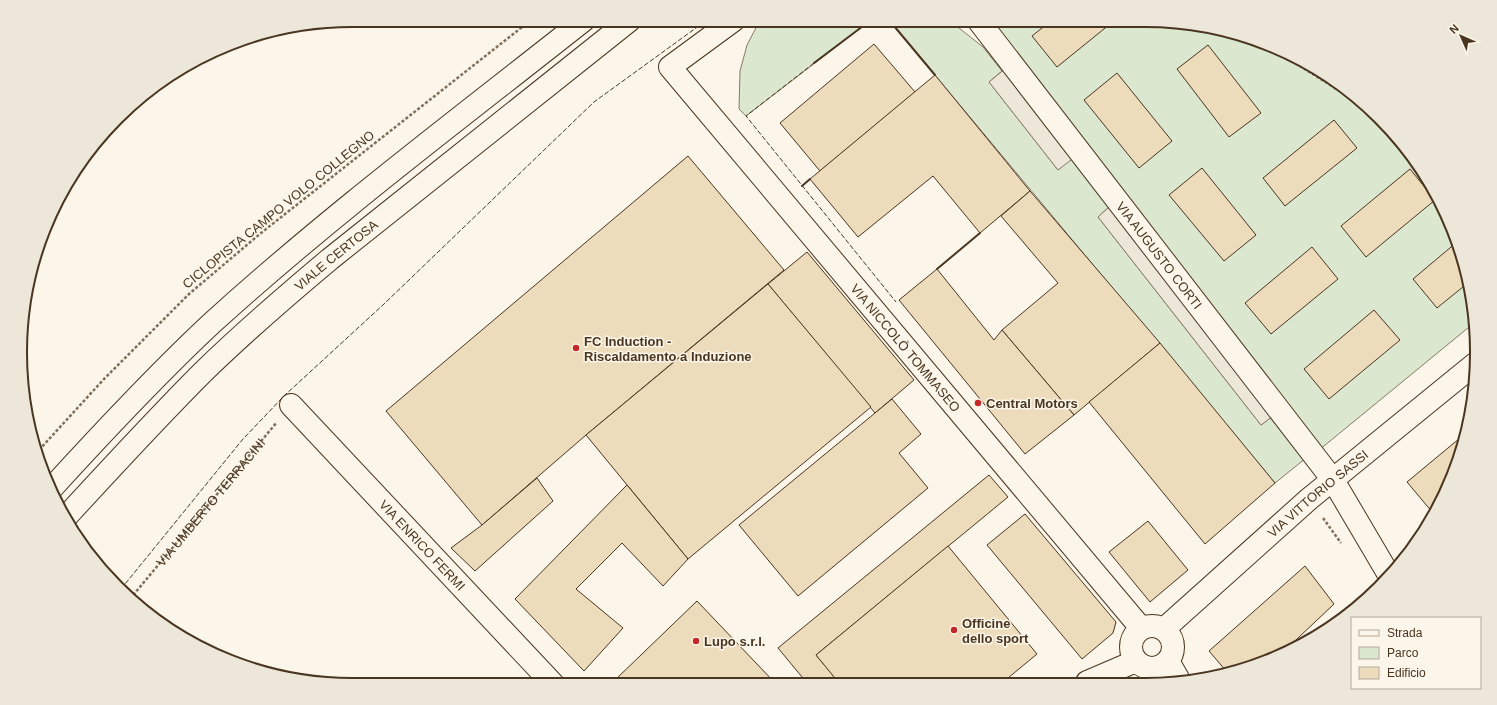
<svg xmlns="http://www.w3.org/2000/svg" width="1497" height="705" viewBox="0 0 1497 705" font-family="Helvetica,sans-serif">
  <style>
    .green { fill: #dce7d0; stroke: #887966 }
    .parking { fill: #ede7d9; stroke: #887966 }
    .building { fill: #ecdcbc; stroke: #4a3520 }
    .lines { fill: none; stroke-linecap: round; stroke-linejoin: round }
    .minor-casing { stroke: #4a3520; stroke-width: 24 }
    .major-casing { stroke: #4a3520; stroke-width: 24 }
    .path { stroke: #7f6f5c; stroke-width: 2.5; stroke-dasharray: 3 2; stroke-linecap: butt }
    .minor { stroke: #fbf6e9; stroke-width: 22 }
    .major { stroke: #fbf6e9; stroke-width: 22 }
    .fence { stroke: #4a3520; stroke-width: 1; stroke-dasharray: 5 2; stroke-linecap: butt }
    .wall { stroke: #4a3520; stroke-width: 2 }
    .poi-dot { fill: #c62828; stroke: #fbf6e9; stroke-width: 1.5 }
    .labels { text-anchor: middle; stroke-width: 3; stroke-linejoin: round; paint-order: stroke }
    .street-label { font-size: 13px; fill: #4a3520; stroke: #fbf6e9 }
    .poi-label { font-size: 13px; font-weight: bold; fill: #4a3520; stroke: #fbf6e9; text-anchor: start }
    .rim { fill: none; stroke: #4a3520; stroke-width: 2 }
  </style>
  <rect width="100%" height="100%" fill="#fbf6e9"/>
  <g class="green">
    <path d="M 760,20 L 871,20 L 746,116 L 739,109 L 740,71 L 747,45 Z"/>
    <path d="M 889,20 L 949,20 L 983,47 L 1002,71 L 989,82 L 1058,170 L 1072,158 L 1109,207 L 1098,217 L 1261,425 L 1273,416 L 1306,458 L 1275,483 Z"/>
    <path d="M 978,20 L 1145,20 L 1210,26 L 1261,42 L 1271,48 L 1266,44 L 1276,47 L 1276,51 L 1300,67 L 1305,63 L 1329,76 L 1380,118 L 1421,168 L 1452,225 L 1471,288 L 1474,323 L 1313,455 Z"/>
  </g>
  <g class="parking">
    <path d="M 1011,64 L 1080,153 L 1058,170 L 989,82 Z"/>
    <path d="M 1109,207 L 1273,416 L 1261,425 L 1098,217 Z"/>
  </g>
  <g class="building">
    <path d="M 1052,20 L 1115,20 L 1057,67 L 1032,36 Z"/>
    <path d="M 874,44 L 915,92 L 820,171 L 780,123 Z"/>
    <path d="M 1208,45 L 1261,113 L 1229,137 L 1177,69 Z"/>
    <path d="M 1117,73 L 1172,141 L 1139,168 L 1084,100 Z"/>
    <path d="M 935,75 L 1030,191 L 980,233 L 933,176 L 858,237 L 810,179 Z"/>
    <path d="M 1334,120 L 1357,148 L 1285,206 L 1263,178 Z"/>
    <path d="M 688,156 L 784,270 L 586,435 L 482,525 L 386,411 Z"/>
    <path d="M 1202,168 L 1256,235 L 1224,261 L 1169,195 Z"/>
    <path d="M 1410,169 L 1435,200 L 1366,257 L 1341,226 Z"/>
    <path d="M 1030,191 L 1160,343 L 1074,415 L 1002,330 L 1058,283 L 1001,216 Z"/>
    <path d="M 1457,242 L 1469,282 L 1437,308 L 1413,279 Z"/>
    <path d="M 1312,247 L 1338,279 L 1271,334 L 1245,303 Z"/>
    <path d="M 807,252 L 914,380 L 875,413 L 768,284 Z"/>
    <path d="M 937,269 L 994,340 L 1002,330 L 1074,415 L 1025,454 L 899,300 Z"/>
    <path d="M 768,284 L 871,407 L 688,559 L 586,435 Z"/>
    <path d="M 1374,310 L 1400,340 L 1329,399 L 1304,369 Z"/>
    <path d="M 1160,343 L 1275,483 L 1205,544 L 1089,402 Z"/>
    <path d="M 892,399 L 921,434 L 899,453 L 928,488 L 798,596 L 739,525 Z"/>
    <path d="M 1466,433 L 1452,480 L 1433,513 L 1407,482 Z"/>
    <path d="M 989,475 L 1008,497 L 816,655 L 837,680 L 833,683 L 807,683 L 778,648 Z"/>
    <path d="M 537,478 L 553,501 L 475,571 L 451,548 L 482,525 Z"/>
    <path d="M 627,485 L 688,559 L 663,586 L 622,543 L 576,589 L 623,628 L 584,671 L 515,599 Z"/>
    <path d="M 1025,514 L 1116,622 L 1113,633 L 1082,659 L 987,545 Z"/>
    <path d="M 1148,521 L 1188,570 L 1150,602 L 1109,552 Z"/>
    <path d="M 948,546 L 1037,654 L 1002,683 L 839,683 L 816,655 Z"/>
    <path d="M 1305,566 L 1334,604 L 1279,656 L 1272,660 L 1227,672 L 1209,651 Z"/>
    <path d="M 697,601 L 776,684 L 620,684 L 615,680 Z"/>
  </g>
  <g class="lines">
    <g class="minor-casing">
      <g id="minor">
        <path id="s2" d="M 734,20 L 670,67 L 1141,628"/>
        <path id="s3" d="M 978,20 L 1333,480 L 1389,575"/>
        <path id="s4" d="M 291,405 L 553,684"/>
        <circle cx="1152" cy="647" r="21"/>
        <path id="s5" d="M 1164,629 L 1309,499 L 1476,363"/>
        <path d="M 1168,661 L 1180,682"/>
        <path d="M 1087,682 L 1136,661"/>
      </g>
    </g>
    <g class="major-casing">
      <g id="major">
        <path d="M 51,489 C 103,432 156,375 213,322 C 331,215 459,119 584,20"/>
        <path id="s6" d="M 65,518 C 111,468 156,419 203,372 C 244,332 287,295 330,259 L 630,20"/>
      </g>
    </g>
    <g class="path">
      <path d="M 1266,44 L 1276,51 L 1375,113"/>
      <path d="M 1300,67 L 1305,63"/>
      <path d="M 39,450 L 104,379 L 189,294 L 261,233 L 531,20"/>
      <path d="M 1323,518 L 1341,543"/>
      <path id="s1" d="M 130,599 L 277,422"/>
    </g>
    <use href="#minor" class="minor"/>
    <use href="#major" class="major"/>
    <g class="fence">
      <path d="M 814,63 L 746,116 L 896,302"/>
      <path d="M 121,589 L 243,439 L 285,395 L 384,304 L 594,102 L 707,20"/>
    </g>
    <g class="wall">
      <path d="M 889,20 L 935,75"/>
      <path d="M 814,63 L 871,20"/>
      <path d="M 802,186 L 810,179"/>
      <path d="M 937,269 L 980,233"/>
    </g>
  </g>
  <g class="poi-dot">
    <circle cx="576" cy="348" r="4"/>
    <circle cx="978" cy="403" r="4"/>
    <circle cx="954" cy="630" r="4"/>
    <circle cx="696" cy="641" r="4"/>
  </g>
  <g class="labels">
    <g class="street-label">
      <text transform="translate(278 209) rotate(-39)" y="5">CICLOPISTA CAMPO VOLO COLLEGNO</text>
      <text dy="5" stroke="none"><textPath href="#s6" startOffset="378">VIALE CERTOSA</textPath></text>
      <text dy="5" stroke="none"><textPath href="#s3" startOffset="297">VIA AUGUSTO CORTI</textPath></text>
      <text dy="5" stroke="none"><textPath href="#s2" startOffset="446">VIA NICCOLÒ TOMMASEO</textPath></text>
      <text dy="5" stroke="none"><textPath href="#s5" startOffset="205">VIA VITTORIO SASSI</textPath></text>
      <text dy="5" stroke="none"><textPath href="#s1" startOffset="126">VIA UMBERTO TERRACINI</textPath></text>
      <text dy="5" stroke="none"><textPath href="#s4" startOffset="192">VIA ENRICO FERMI</textPath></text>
    </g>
    <g class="poi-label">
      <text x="584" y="346">FC Induction -<tspan x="584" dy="15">Riscaldamento a Induzione</tspan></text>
      <text x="986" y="408">Central Motors</text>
      <text x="962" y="628">Officine<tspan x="962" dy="15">dello sport</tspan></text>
      <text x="704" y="646">Lupo s.r.l.</text>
    </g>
  </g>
  <path d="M0 0H1497V705H0ZM352 27H1145A325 325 0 0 1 1470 352V353A325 325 0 0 1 1145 678H352A325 325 0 0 1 27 353V352A325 325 0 0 1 352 27Z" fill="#ede7d9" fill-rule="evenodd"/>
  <path class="rim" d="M352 27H1145A325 325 0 0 1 1470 352V353A325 325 0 0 1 1145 678H352A325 325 0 0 1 27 353V352A325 325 0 0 1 352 27Z"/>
  <rect x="1351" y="617" width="130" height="72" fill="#fbf6e9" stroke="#b4a999"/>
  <rect x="1359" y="630" width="20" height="6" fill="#fbf6e9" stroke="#b4a999"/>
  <text x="1387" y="637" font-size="12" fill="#4a3520">Strada</text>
  <rect x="1359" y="647" width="20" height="12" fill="#dce7d0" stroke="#b4a999"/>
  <text x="1387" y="657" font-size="12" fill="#4a3520">Parco</text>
  <rect x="1359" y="667" width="20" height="12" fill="#ecdcbc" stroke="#b4a999"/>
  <text x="1387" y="677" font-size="12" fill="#4a3520">Edificio</text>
  <g transform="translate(1461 36) rotate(315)" stroke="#fbf6e9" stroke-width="3" paint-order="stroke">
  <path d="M0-3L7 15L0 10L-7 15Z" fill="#4a3520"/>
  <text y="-6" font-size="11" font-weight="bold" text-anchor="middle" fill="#4a3520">N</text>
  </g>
</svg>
